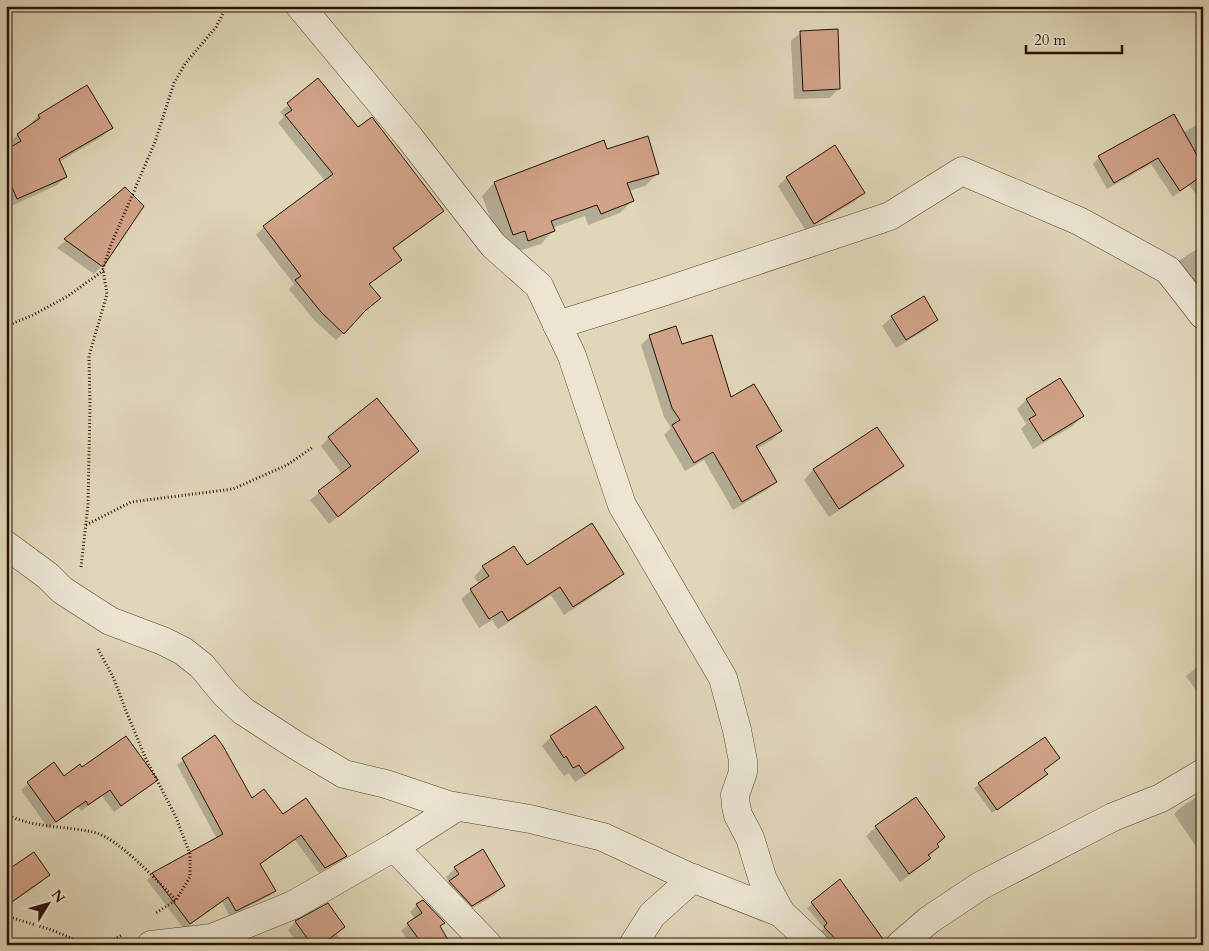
<svg xmlns="http://www.w3.org/2000/svg" width="1209" height="951" viewBox="0 0 1209 951" font-family="Cardo,serif">
  <style>
    .shadow { fill: #0003 }
    .building { fill: #d1a388; stroke: #291007 }
    .lines { fill: none; stroke-linecap: round; stroke-linejoin: round }
    .minor-casing { stroke: #574234; stroke-width: 29 }
    .path { stroke: #291007; stroke-width: 3; stroke-dasharray: 1 2.5; stroke-linecap: butt }
    .minor { stroke: #ebe5d2; stroke-width: 28 }
  </style>
  <rect width="100%" height="100%" fill="#e0d7b9"/>
  <filter id="stains"><feTurbulence type="fractalNoise" baseFrequency=".004" numOctaves="4"/><feColorMatrix values="0 0 0 0 .2 0 0 0 0 .09 0 0 0 0 .02 0 0 0 .5 -.17"/></filter>
  <radialGradient id="worn" r=".72"><stop offset=".6" stop-color="#630" stop-opacity="0"/><stop offset="1" stop-color="#630" stop-opacity=".3"/></radialGradient>
  <g class="shadow">
    <path d="M 801,32 L 839,88 L 830,98 L 794,99 L 791,41 Z"/>
    <path d="M 318,80 L 358,129 L 442,211 L 434,219 L 393,249 L 400,260 L 369,285 L 343,333 L 336,340 L 314,320 L 289,289 L 294,284 L 256,235 L 264,227 L 325,181 L 278,123 L 284,117 L 280,112 Z"/>
    <path d="M 87,87 L 111,127 L 103,136 L 59,162 L 66,177 L 57,185 L 9,207 L 6,201 L 6,151 L 12,148 L 9,143 L 18,135 L 31,126 L 30,124 L 38,116 Z"/>
    <path d="M 1203,121 L 1203,204 L 1189,185 L 1173,197 L 1151,164 L 1107,189 L 1093,164 L 1099,157 L 1183,133 Z"/>
    <path d="M 603,142 L 606,150 L 657,174 L 645,186 L 629,191 L 632,201 L 620,213 L 588,225 L 585,216 L 552,228 L 553,231 L 541,244 L 516,252 L 513,243 L 501,247 L 482,196 L 494,183 Z"/>
    <path d="M 835,147 L 863,193 L 855,201 L 806,231 L 778,186 L 786,178 Z"/>
    <path d="M 125,189 L 102,266 L 94,274 L 57,248 Z"/>
    <path d="M 1203,245 L 1203,300 L 1171,268 L 1180,260 Z"/>
    <path d="M 892,317 L 937,319 L 927,329 L 896,348 L 882,326 Z"/>
    <path d="M 650,336 L 681,346 L 730,399 L 780,431 L 772,440 L 756,449 L 775,482 L 767,490 L 733,510 L 704,460 L 685,471 L 664,435 L 671,428 L 664,417 L 641,345 Z"/>
    <path d="M 1026,400 L 1082,416 L 1073,426 L 1033,449 L 1021,429 L 1026,424 L 1017,409 Z"/>
    <path d="M 877,429 L 902,466 L 893,475 L 829,517 L 804,480 L 813,470 Z"/>
    <path d="M 329,438 L 418,451 L 329,524 L 310,500 L 342,474 L 321,446 Z"/>
    <path d="M 483,567 L 623,573 L 613,583 L 564,615 L 551,595 L 498,629 L 492,620 L 479,628 L 461,599 L 479,584 L 474,577 Z"/>
    <path d="M 1203,662 L 1203,700 L 1186,676 Z"/>
    <path d="M 596,708 L 622,748 L 613,757 L 575,782 L 569,773 L 564,776 L 542,746 L 551,737 Z"/>
    <path d="M 215,737 L 251,800 L 283,816 L 346,856 L 340,861 L 319,873 L 295,840 L 259,865 L 274,891 L 269,896 L 230,916 L 222,902 L 184,929 L 147,880 L 153,874 L 217,839 L 177,765 Z"/>
    <path d="M 1045,739 L 1059,758 L 1043,771 L 1046,774 L 1042,779 L 992,813 L 974,788 Z"/>
    <path d="M 54,763 L 64,777 L 82,769 L 156,780 L 149,786 L 114,812 L 102,796 L 81,811 L 78,807 L 48,828 L 21,790 Z"/>
    <path d="M 1203,793 L 1203,857 L 1174,814 L 1180,808 Z"/>
    <path d="M 876,827 L 936,845 L 937,847 L 920,867 L 900,882 L 866,836 Z"/>
    <path d="M 455,868 L 504,885 L 495,895 L 462,914 L 440,891 L 449,883 L 446,877 Z"/>
    <path d="M 6,873 L 48,875 L 39,884 L 6,907 Z"/>
    <path d="M 840,881 L 880,945 L 833,945 L 820,932 L 824,928 L 807,908 Z"/>
    <path d="M 328,905 L 344,927 L 337,934 L 345,945 L 299,945 L 288,930 L 295,922 Z"/>
    <path d="M 417,905 L 443,923 L 439,927 L 450,945 L 403,945 L 407,939 L 401,931 L 415,919 L 410,912 Z"/>
  </g>
  <g class="building">
    <path d="M 838,29 L 840,89 L 803,91 L 800,31 Z"/>
    <path d="M 318,78 L 358,127 L 372,117 L 444,211 L 393,248 L 402,260 L 369,284 L 381,298 L 365,311 L 344,334 L 321,312 L 295,280 L 301,276 L 263,226 L 333,174 L 285,115 L 292,110 L 287,103 Z"/>
    <path d="M 87,85 L 113,128 L 59,159 L 67,177 L 17,199 L 6,173 L 6,150 L 21,141 L 17,134 L 40,118 L 38,115 Z"/>
    <path d="M 1174,114 L 1203,166 L 1203,175 L 1180,191 L 1158,158 L 1114,183 L 1098,156 Z"/>
    <path d="M 648,136 L 659,174 L 627,183 L 634,201 L 601,214 L 597,205 L 551,221 L 555,231 L 528,241 L 525,231 L 513,235 L 494,182 L 604,140 L 607,149 Z"/>
    <path d="M 835,145 L 865,193 L 814,224 L 786,177 Z"/>
    <path d="M 125,187 L 144,206 L 103,267 L 64,239 Z"/>
    <path d="M 924,296 L 938,320 L 906,340 L 891,316 Z"/>
    <path d="M 676,326 L 682,344 L 712,335 L 731,397 L 754,384 L 782,431 L 756,446 L 777,482 L 742,502 L 713,452 L 694,463 L 672,425 L 680,420 L 672,408 L 649,335 Z"/>
    <path d="M 1060,378 L 1084,416 L 1043,441 L 1029,419 L 1036,415 L 1026,399 Z"/>
    <path d="M 377,398 L 419,451 L 338,517 L 318,491 L 351,466 L 328,437 Z"/>
    <path d="M 877,427 L 904,466 L 839,509 L 813,469 Z"/>
    <path d="M 592,523 L 624,574 L 573,607 L 560,587 L 508,621 L 502,611 L 489,619 L 470,589 L 489,576 L 482,566 L 514,546 L 527,565 Z"/>
    <path d="M 596,706 L 624,748 L 585,774 L 579,765 L 573,768 L 566,756 L 564,758 L 550,736 Z"/>
    <path d="M 215,735 L 223,746 L 252,798 L 264,789 L 283,814 L 306,798 L 347,856 L 325,868 L 301,835 L 260,864 L 276,891 L 236,911 L 228,897 L 190,924 L 152,873 L 223,834 L 182,758 Z"/>
    <path d="M 126,736 L 158,780 L 121,806 L 110,790 L 88,805 L 86,801 L 56,822 L 27,782 L 54,762 L 64,776 L 80,764 L 82,767 Z"/>
    <path d="M 1045,737 L 1060,758 L 1044,770 L 1048,774 L 997,810 L 978,783 Z"/>
    <path d="M 916,797 L 945,837 L 937,844 L 939,847 L 928,855 L 931,858 L 909,874 L 875,826 Z"/>
    <path d="M 483,849 L 505,886 L 472,906 L 449,881 L 459,874 L 454,867 Z"/>
    <path d="M 34,852 L 50,875 L 6,906 L 6,871 Z"/>
    <path d="M 840,879 L 885,942 L 885,945 L 841,945 L 824,927 L 827,923 L 811,902 Z"/>
    <path d="M 423,900 L 445,923 L 440,926 L 451,945 L 423,945 L 407,923 L 422,913 L 416,904 Z"/>
    <path d="M 328,903 L 345,927 L 321,945 L 312,945 L 295,921 Z"/>
  </g>
  <g class="lines">
    <g class="minor-casing">
      <g id="minor">
        <path d="M 300,6 L 409,137 L 493,245 L 539,286 L 572,356 L 622,505 L 723,678 L 737,730 L 743,761 L 743,772 L 735,795 L 736,806 L 738,815 L 750,838 L 763,880 L 781,913 L 815,945"/>
        <path d="M 557,325 L 663,292 L 890,216 L 962,171 L 1079,221 L 1168,270 L 1203,315"/>
        <path d="M 6,545 L 48,576 L 62,590 L 110,621 L 163,641 L 183,651 L 202,666 L 225,694 L 243,711 L 297,746 L 344,774 L 386,784 L 448,805 L 530,819 L 603,837 L 687,876 L 781,913"/>
        <path d="M 394,847 L 488,945"/>
        <path d="M 151,945 L 212,938 L 293,905 L 394,847 L 457,807"/>
        <path d="M 633,945 L 652,915 L 693,878"/>
        <path d="M 900,945 L 929,920 L 980,886 L 1113,817 L 1161,798 L 1203,773"/>
      </g>
    </g>
    <g class="path">
      <path d="M 6,326 L 33,315 L 68,296 L 104,270"/>
      <path d="M 86,525 L 131,502 L 233,489 L 287,465 L 313,447"/>
      <path d="M 81,567 L 88,505 L 90,407 L 89,356 L 107,294 L 103,269 L 110,247 L 155,142 L 174,83 L 185,64 L 216,27 L 227,6"/>
      <path d="M 98,649 L 114,679 L 126,711 L 146,759 L 175,815 L 190,854 L 190,877 L 176,900 L 156,913"/>
      <path d="M 6,814 C 31,828 66,826 93,832 C 119,838 157,881 176,900"/>
      <path d="M 6,916 L 52,930 L 87,945"/>
      <path d="M 105,945 L 122,935"/>
    </g>
    <use href="#minor" class="minor"/>
  </g>
  <rect width="1209" height="951" fill="none" stroke="#e0d7b9" stroke-width="25"/>
  <rect x="8" y="8" width="1194" height="936" fill="none" stroke="#291007" stroke-width="2.5"/>
  <rect x="12" y="12" width="1184" height="926" fill="none" stroke="#291007"/>
  <g transform="translate(48 904) rotate(53)" stroke="#ebe5d2" stroke-width="4" paint-order="stroke">
  <path d="M0-4L9 19L0 12L-9 19Z" fill="#291007"/>
  <text y="-8" font-size="14" font-weight="bold" text-anchor="middle" fill="#291007">N</text>
  </g>
  <path d="M1026 45v8h96v-8" fill="none" stroke="#291007" stroke-width="2.5"/>
  <text x="1034" y="45" font-size="15" fill="#291007" stroke="#ebe5d2" stroke-width="4" paint-order="stroke">20 m</text>
  <rect width="100%" height="100%" filter="url(#stains)"/>
  <rect width="100%" height="100%" fill="url(#worn)"/>
</svg>
